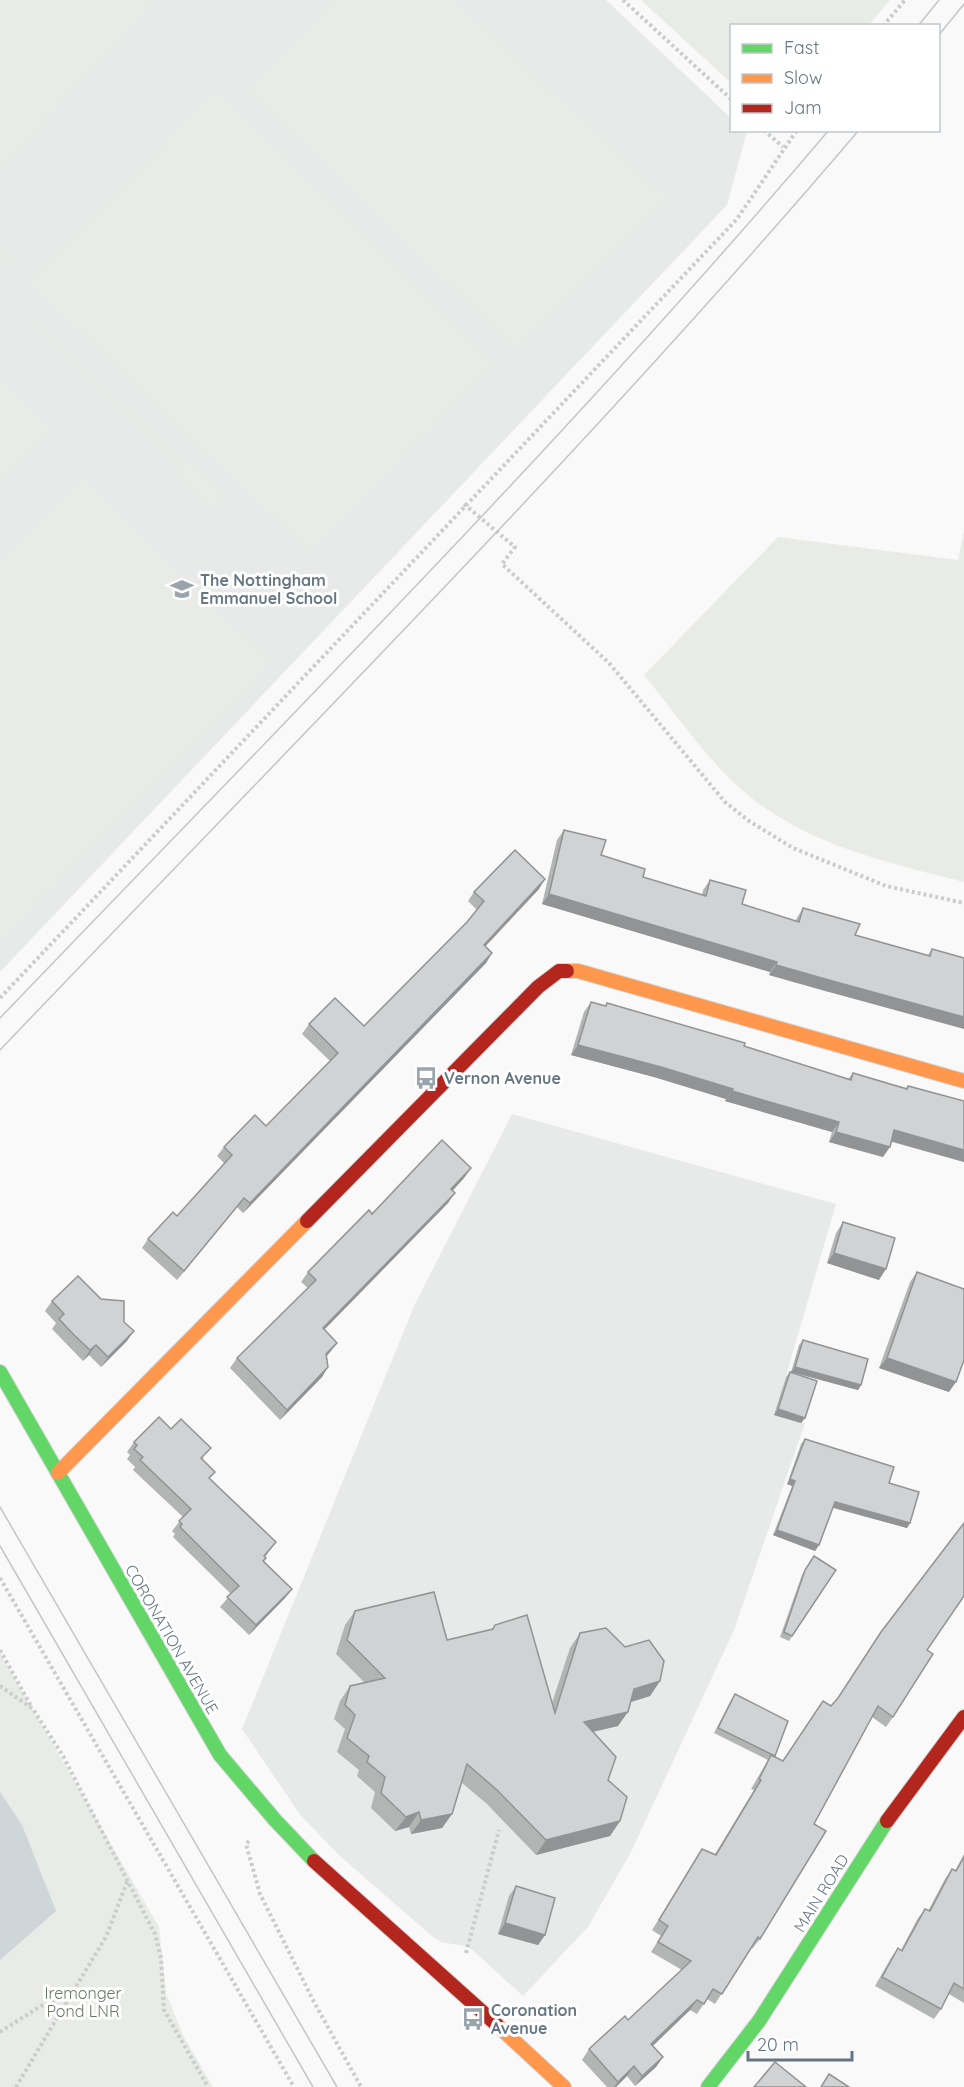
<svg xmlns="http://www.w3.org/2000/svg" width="964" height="2087" viewBox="0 0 964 2087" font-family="Quicksand,sans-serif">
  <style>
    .built { fill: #e8e9e9 }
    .green { fill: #e8ebe6 }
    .water { fill: #ced6d9 }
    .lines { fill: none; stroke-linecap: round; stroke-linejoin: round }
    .fast-casing { stroke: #d5d6d7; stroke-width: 16 }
    .slow-casing { stroke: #d5d6d7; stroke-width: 16 }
    .jam-casing { stroke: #d5d6d7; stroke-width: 16 }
    .path { stroke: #cbcccd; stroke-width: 4; stroke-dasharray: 3 3; stroke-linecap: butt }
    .fast { stroke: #63d668; stroke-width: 14 }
    .slow { stroke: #ff974d; stroke-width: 14 }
    .jam { stroke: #b3261e; stroke-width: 14 }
    .tram { stroke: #c3c5c6; stroke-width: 1.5 }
    .wall { fill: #b3b5b5 }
    .shaded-wall { fill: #929394 }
    .building { fill: #d0d2d3; stroke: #929394; stroke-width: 1.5 }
    .labels { text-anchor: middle; stroke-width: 6; stroke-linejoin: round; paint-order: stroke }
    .poi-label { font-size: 16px; font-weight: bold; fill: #657683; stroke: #fff; text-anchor: start }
    .street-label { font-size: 16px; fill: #657683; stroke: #fff }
    .park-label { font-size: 16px; fill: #687a64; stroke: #fff }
  </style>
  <rect width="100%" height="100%" fill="#f9f9f9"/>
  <g class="built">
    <path d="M 0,0 L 606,0 L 731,118 L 732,130 L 747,132 L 727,205 L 0,972 Z"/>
    <path d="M 512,1114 L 836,1204 L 775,1414 L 805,1423 L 734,1630 L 631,1852 L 588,1927 L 523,1996 L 469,1947 L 441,1942 L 433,1937 L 341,1857 L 301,1816 L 242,1729 L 414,1306 Z"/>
  </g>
  <g class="green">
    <path d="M 0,0 L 155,0 L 0,169 Z"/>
    <path d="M 335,0 L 452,0 L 668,199 L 514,348 L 248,89 Z"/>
    <path d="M 641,0 L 890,0 L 869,25 L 732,26 L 731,83 Z"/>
    <path d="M 216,91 L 495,363 L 310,552 L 29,283 Z"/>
    <path d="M 0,247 L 17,263 L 13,268 L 0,256 Z"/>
    <path d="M 33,320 L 187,466 L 191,462 L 226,494 L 212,509 L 177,475 L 181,471 L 30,323 Z"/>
    <path d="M 0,380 L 50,430 L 0,481 Z"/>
    <path d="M 83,478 L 270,663 L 0,941 L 0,564 Z"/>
    <path d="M 964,531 L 964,882 C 886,862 805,845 742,790 C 706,759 675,712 644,675 L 778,537 L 958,560 Z"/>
    <path d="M 0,1653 L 159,1927 L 166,1993 L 183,2035 L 213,2087 L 0,2087 Z"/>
  </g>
  <path class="water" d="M 0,1792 L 22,1825 L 56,1911 L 0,1960 Z"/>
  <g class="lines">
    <g class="fast-casing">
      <g id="fast">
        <path d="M 0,1372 L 220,1755 L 275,1820 L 314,1861"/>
        <path d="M 708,2087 L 759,2021 L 887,1821"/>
      </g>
    </g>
    <g class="slow-casing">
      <g id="slow">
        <path d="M 567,971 L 578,971 L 964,1081"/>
        <path d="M 58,1473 L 307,1221"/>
        <path d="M 497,2025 L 564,2087"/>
      </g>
    </g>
    <g class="jam-casing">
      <g id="jam">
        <path d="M 307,1221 L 538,987 L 559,971 L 567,971"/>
        <path d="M 887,1821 L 964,1717"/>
        <path d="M 314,1861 L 497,2025"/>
      </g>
    </g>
    <g class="path">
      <path d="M 623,0 L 732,100"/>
      <path d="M 883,26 L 905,0"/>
      <path d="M 764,130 L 783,147"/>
      <path d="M 464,504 L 515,547 L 502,564 L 609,663 L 725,802 L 749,821 L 793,848 L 886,886 L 964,903"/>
      <path d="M 0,998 L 737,219 L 797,130"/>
      <path d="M 0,1578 L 294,2087"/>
      <path d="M 0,1650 L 31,1706"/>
      <path d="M 0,1686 L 33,1709 L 63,1756 L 155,1934 L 161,1958 L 164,2010 L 208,2087"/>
      <path d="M 249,1841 L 246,1844 L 260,1894 L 314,2002 L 361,2087"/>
      <path d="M 466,1953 L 499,1830"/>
      <path d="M 0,2032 L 41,2006 L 72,1993 L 106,1937 L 127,1882"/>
      <path d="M 16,2087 L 72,1993"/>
    </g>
    <use href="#fast" class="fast"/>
    <use href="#slow" class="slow"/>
    <use href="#jam" class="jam"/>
    <g class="tram">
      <path d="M 918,26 L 939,0"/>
      <path d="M 938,36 L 964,4"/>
      <path d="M 0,1018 C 280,726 567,439 829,130"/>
      <path d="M 0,1050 C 289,747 587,450 859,130"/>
      <path d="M 0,1507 L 337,2087"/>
      <path d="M 0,1546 L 313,2087"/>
    </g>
  </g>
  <g class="wall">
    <path d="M 564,830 L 601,855 L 643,877 L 702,895 L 703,890 L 710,880 L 742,904 L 795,921 L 803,908 L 855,935 L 928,955 L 932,949 L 964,958 L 829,992 L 769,975 L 770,972 L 542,904 L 557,840 Z"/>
    <path d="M 539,889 L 485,947 L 492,953 L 486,963 L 243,1213 L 237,1207 L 177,1280 L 142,1248 L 148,1239 L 177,1216 L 225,1164 L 217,1156 L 224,1147 L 266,1126 L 330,1061 L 302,1034 L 309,1024 L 364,1026 L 467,922 L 477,910 L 468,901 L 474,892 Z"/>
    <path d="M 591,1002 L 605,1006 L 607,1003 L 848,1079 L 853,1073 L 906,1088 L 908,1086 L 964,1162 L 892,1142 L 883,1157 L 829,1142 L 832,1132 L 725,1101 L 726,1099 L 654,1077 L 571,1055 L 584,1012 Z"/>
    <path d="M 471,1168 L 464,1178 L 453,1190 L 448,1203 L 324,1330 L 337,1343 L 327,1356 L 328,1367 L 322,1377 L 280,1420 L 230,1368 L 237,1358 L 308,1288 L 301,1282 L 308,1272 L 372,1214 Z"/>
    <path d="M 843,1222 L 879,1280 L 827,1263 L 836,1233 Z"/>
    <path d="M 917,1272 L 949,1392 L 879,1368 L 910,1282 Z"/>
    <path d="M 52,1301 L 124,1322 L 127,1341 L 101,1367 L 89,1355 L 83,1361 L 52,1329 L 56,1323 L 45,1311 Z"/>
    <path d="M 803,1340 L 861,1385 L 858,1390 L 791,1372 L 799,1345 Z"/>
    <path d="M 790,1372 L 805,1418 L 801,1423 L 774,1415 L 786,1377 Z"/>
    <path d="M 171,1429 L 204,1458 L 202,1459 L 210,1479 L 276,1542 L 265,1557 L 264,1561 L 292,1589 L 285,1598 L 249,1635 L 220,1607 L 231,1594 L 173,1537 L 175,1534 L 172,1531 L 183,1517 L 133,1470 L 135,1467 L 127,1459 L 130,1455 L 127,1452 L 134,1442 Z"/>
    <path d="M 805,1439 L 889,1483 L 910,1523 L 907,1528 L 833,1508 L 819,1545 L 815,1551 L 773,1535 L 792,1486 L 787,1484 L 801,1444 Z"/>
    <path d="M 814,1556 L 836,1570 L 789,1641 L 780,1637 L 802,1575 Z"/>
    <path d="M 355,1611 L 447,1640 L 491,1630 L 495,1625 L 552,1703 L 570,1648 L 580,1633 L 660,1681 L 650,1696 L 631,1702 L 618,1726 L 593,1732 L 620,1821 L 610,1836 L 536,1855 L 487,1804 L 461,1782 L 452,1814 L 442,1828 L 411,1834 L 409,1827 L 395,1831 L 371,1808 L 375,1792 L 357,1776 L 359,1770 L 337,1752 L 345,1729 L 334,1719 L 340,1701 L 350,1686 L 365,1683 L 336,1654 L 345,1625 Z"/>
    <path d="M 927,1650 L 893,1717 L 886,1727 L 872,1717 L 814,1824 L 760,1939 L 752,1949 L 751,1948 L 715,2004 L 707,1999 L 697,2014 L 690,2010 L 653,2046 L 663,2057 L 656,2067 L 635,2086 L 627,2076 L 616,2087 L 607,2087 L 582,2060 L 589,2049 L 628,2020 L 682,1970 L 651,1952 L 661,1936 L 652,1930 L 702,1849 L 715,1854 L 754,1790 L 751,1789 L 768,1760 L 714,1733 L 731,1700 L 735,1694 L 775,1757 L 783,1761 L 831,1706 Z"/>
    <path d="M 964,1854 L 964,2003 L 949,1994 L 941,2009 L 934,2019 L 875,1986 L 891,1958 L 898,1948 L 901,1950 L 918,1918 L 925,1909 L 928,1911 L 945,1879 L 952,1869 L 955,1871 Z"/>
    <path d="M 516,1886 L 545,1935 L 538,1945 L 498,1934 L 509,1896 Z"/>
  </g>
  <g class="shaded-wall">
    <path d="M 545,879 L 539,889 L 477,955 L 484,945 Z"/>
    <path d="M 549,894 L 777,962 L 770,972 L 542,904 Z"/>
    <path d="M 492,953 L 486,963 L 243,1213 L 250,1203 Z"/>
    <path d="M 776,965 L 964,1017 L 964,1029 L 829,992 L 769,975 Z"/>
    <path d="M 578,1045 L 661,1067 L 733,1089 L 726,1099 L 654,1077 L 571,1055 Z"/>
    <path d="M 732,1091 L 839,1122 L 832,1132 L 725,1101 Z"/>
    <path d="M 894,1130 L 964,1150 L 964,1162 L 887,1140 Z"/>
    <path d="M 836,1132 L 890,1147 L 883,1157 L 829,1142 Z"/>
    <path d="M 471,1168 L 464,1178 L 445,1199 L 451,1189 Z"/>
    <path d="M 455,1193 L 448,1203 L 316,1338 L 323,1328 Z"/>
    <path d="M 244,1198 L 237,1207 L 177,1280 L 184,1271 Z"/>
    <path d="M 834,1253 L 886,1269 L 879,1280 L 827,1263 Z"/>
    <path d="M 134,1331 L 127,1341 L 101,1367 L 108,1357 Z"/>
    <path d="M 337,1343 L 330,1352 L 319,1364 L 326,1354 Z"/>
    <path d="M 96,1345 L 89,1355 L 83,1361 L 90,1350 Z"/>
    <path d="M 887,1358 L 956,1382 L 949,1392 L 879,1368 Z"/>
    <path d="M 328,1367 L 322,1377 L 280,1420 L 287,1410 Z"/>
    <path d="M 795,1367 L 861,1385 L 858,1390 L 791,1372 Z"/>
    <path d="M 778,1409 L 805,1418 L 801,1423 L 774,1415 Z"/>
    <path d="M 790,1479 L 795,1481 L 792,1486 L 787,1484 Z"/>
    <path d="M 835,1502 L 910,1523 L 907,1528 L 831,1507 Z"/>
    <path d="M 777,1530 L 819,1545 L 815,1551 L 773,1535 Z"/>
    <path d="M 292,1589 L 285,1598 L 249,1635 L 256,1625 Z"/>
    <path d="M 660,1681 L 650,1696 L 624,1704 L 634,1689 Z"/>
    <path d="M 628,1712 L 618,1726 L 574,1736 L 584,1722 Z"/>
    <path d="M 419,1812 L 409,1827 L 395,1831 L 406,1817 Z"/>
    <path d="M 452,1814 L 442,1828 L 411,1834 L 421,1820 Z"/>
    <path d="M 620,1821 L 610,1836 L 536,1855 L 546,1840 Z"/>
    <path d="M 505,1923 L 545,1935 L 538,1945 L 498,1934 Z"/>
    <path d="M 697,2000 L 690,2010 L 644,2054 L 651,2044 Z"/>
    <path d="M 663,2057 L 656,2067 L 635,2086 L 642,2076 Z"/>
    <path d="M 634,2066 L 627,2076 L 616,2087 L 614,2087 L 618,2082 Z"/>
  </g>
  <g class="building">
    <path d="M 564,830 L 606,840 L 601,855 L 645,869 L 643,877 L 706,896 L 710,880 L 746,890 L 742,904 L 799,922 L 803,908 L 860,924 L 855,935 L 930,956 L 932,949 L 964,958 L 964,1017 L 836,982 L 776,965 L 777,962 L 549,894 Z"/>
    <path d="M 515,850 L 545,879 L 484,945 L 492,953 L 250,1203 L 244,1198 L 184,1271 L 148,1239 L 173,1212 L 177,1216 L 232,1155 L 224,1147 L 255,1115 L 266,1126 L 338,1053 L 309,1024 L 335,998 L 364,1026 L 467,922 L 484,901 L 474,892 Z"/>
    <path d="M 591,1002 L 606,1006 L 607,1003 L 745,1043 L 744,1046 L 851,1080 L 853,1073 L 907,1089 L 908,1086 L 964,1101 L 964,1150 L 894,1130 L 890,1147 L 836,1132 L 839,1122 L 732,1091 L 733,1089 L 661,1067 L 578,1045 Z"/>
    <path d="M 442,1140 L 471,1168 L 451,1189 L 455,1193 L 323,1328 L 337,1343 L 326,1354 L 328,1367 L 287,1410 L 237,1358 L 316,1280 L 308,1272 L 369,1210 L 372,1214 Z"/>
    <path d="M 843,1222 L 895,1238 L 886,1269 L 834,1253 Z"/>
    <path d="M 917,1272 L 964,1289 L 964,1360 L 956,1382 L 887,1358 Z"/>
    <path d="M 78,1276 L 101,1299 L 124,1301 L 124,1322 L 134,1331 L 108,1357 L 96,1345 L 90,1350 L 74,1335 L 59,1319 L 64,1314 L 52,1301 Z"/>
    <path d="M 803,1340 L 868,1359 L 861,1385 L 795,1367 Z"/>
    <path d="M 790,1372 L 817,1381 L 805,1418 L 778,1409 Z"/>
    <path d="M 159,1417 L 171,1429 L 181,1419 L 211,1448 L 201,1458 L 215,1472 L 209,1478 L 276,1542 L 264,1556 L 266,1558 L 263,1561 L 292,1589 L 256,1625 L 227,1597 L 239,1586 L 180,1527 L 182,1524 L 179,1521 L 191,1509 L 140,1460 L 143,1457 L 134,1449 L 137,1445 L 134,1442 Z"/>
    <path d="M 805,1439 L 894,1467 L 889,1483 L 919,1492 L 910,1523 L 835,1502 L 819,1545 L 777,1530 L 795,1481 L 790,1479 Z"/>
    <path d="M 964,1523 L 964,1596 L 927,1650 L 933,1654 L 893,1717 L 878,1706 L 814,1824 L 826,1831 L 760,1939 L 758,1937 L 722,1994 L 713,1989 L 704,2004 L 697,2000 L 651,2044 L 663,2057 L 642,2076 L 634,2066 L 618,2082 L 589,2049 L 625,2016 L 628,2020 L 691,1961 L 658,1942 L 668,1926 L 659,1920 L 702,1849 L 716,1855 L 761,1780 L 759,1779 L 771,1755 L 783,1761 L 823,1701 L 831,1706 L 838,1698 L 881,1632 Z"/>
    <path d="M 814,1556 L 836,1570 L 792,1636 L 784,1632 L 805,1570 Z"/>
    <path d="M 434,1592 L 447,1640 L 493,1629 L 495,1625 L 527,1615 L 555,1713 L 580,1633 L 606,1628 L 625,1647 L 649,1640 L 664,1661 L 660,1681 L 634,1689 L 628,1712 L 584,1722 L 616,1757 L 608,1780 L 627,1797 L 620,1821 L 546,1840 L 497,1790 L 467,1764 L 452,1814 L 421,1820 L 419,1812 L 406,1817 L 381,1793 L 385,1777 L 367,1762 L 369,1756 L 347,1738 L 355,1715 L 345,1705 L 350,1686 L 385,1678 L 347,1640 L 355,1611 Z"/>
    <path d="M 735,1694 L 788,1721 L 775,1756 L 718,1728 Z"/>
    <path d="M 964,1857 L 964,1989 L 954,1983 L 941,2009 L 882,1977 L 898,1948 L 902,1951 L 925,1909 L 930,1911 L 952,1869 L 956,1871 Z"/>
    <path d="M 516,1886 L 555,1898 L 545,1935 L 505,1923 Z"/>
    <path d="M 775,2062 L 806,2087 L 754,2087 Z"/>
    <path d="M 829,2074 L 849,2087 L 821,2087 Z"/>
  </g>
  <defs>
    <g id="school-bare" transform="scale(1.8)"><path d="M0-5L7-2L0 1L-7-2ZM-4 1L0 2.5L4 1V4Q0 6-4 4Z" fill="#99a4ac" stroke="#fff" stroke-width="2.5" paint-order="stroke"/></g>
    <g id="bus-bare" transform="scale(1.8)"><path d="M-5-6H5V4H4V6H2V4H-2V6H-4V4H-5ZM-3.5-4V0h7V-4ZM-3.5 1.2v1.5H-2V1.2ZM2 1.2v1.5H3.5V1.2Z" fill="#99a4ac" stroke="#fff" stroke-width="2.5" paint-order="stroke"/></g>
  </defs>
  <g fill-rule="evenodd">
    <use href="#school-bare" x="182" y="589"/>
    <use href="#bus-bare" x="426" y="1078"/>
    <use href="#bus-bare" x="473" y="2019"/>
  </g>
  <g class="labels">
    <g class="poi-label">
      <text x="200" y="586">The Nottingham<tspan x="200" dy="18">Emmanuel School</tspan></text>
      <text x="444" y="1084">Vernon Avenue</text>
      <text x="491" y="2016">Coronation<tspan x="491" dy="18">Avenue</tspan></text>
    </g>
    <g class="street-label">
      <text transform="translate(172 1639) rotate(60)" y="6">CORONATION AVENUE</text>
      <text transform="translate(821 1893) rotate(-58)" y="6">MAIN ROAD</text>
    </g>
    <g class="park-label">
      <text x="83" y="1999">Iremonger<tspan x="83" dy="18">Pond LNR</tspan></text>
    </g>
  </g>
  <rect x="730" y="24" width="210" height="108" fill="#ffffff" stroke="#c1c8cd" stroke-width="1.5"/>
  <rect x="742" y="44" width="30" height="9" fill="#63d668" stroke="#c1c8cd" stroke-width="1.5"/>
  <text x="784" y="54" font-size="18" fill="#657683">Fast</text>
  <rect x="742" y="74" width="30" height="9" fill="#ff974d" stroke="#c1c8cd" stroke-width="1.5"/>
  <text x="784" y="84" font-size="18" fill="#657683">Slow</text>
  <rect x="742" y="104" width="30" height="9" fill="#b3261e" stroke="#c1c8cd" stroke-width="1.5"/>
  <text x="784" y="114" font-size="18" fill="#657683">Jam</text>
  <path d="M748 2051v9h104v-9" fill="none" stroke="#657683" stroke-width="3"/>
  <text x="757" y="2051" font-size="18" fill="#657683" stroke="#ffffff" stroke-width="4.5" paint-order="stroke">20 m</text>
</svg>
